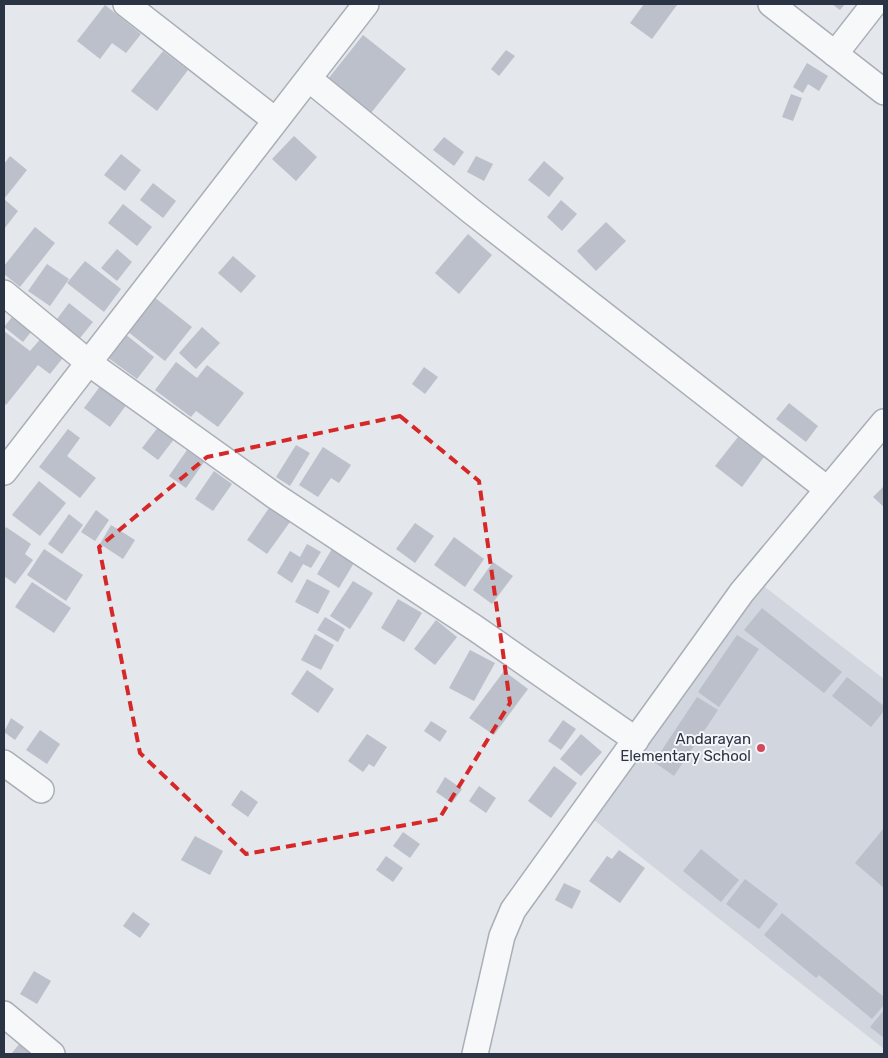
<svg xmlns="http://www.w3.org/2000/svg" width="888" height="1058" viewBox="0 0 888 1058" font-family="Rubik,sans-serif">
  <style>
    .built { fill: #d2d6de }
    .building { fill: #bbc0ca }
    .lines { fill: none; stroke-linecap: round; stroke-linejoin: round }
    .minor-casing { stroke: #a9aeb7; stroke-width: 28 }
    .minor { stroke: #f7f8fa; stroke-width: 25 }
    .marked { fill: none; stroke: #d62828; stroke-width: 4; stroke-dasharray: 10 6; stroke-linejoin: round }
    .poi-dot { fill: #d1495b; stroke: #f4f6f9; stroke-width: 2 }
    .labels { text-anchor: middle; stroke-width: 4; stroke-linejoin: round; paint-order: stroke }
    .poi-label { font-size: 15px; fill: #2b3445; stroke: #f4f6f9; text-anchor: end }
  </style>
  <rect width="100%" height="100%" fill="#e4e7ec"/>
  <path class="built" d="M 756,580 L 884,679 L 884,1049 L 589,816 Z"/>
  <g class="building">
    <path d="M 644,4 L 677,5 L 652,39 L 630,23 Z"/>
    <path d="M 832,4 L 845,4 L 840,10 Z"/>
    <path d="M 105,5 L 141,34 L 126,53 L 112,43 L 100,59 L 77,41 Z"/>
    <path d="M 363,35 L 406,69 L 371,113 L 328,79 Z"/>
    <path d="M 506,50 L 515,56 L 499,76 L 491,69 Z"/>
    <path d="M 163,51 L 188,70 L 157,111 L 131,91 Z"/>
    <path d="M 807,63 L 828,76 L 819,91 L 808,84 L 803,93 L 793,87 Z"/>
    <path d="M 791,94 L 802,98 L 793,121 L 782,117 Z"/>
    <path d="M 294,136 L 317,157 L 296,181 L 272,159 Z"/>
    <path d="M 444,137 L 464,152 L 454,166 L 433,150 Z"/>
    <path d="M 121,154 L 141,170 L 125,191 L 104,175 Z"/>
    <path d="M 10,156 L 27,170 L 4,199 L 4,164 Z"/>
    <path d="M 476,156 L 493,164 L 484,181 L 467,172 Z"/>
    <path d="M 544,161 L 564,178 L 549,197 L 528,180 Z"/>
    <path d="M 153,183 L 176,201 L 163,218 L 140,200 Z"/>
    <path d="M 4,199 L 18,211 L 4,229 Z"/>
    <path d="M 561,200 L 577,214 L 562,231 L 547,217 Z"/>
    <path d="M 123,204 L 152,227 L 137,246 L 108,223 Z"/>
    <path d="M 606,222 L 626,241 L 596,271 L 577,251 Z"/>
    <path d="M 35,227 L 55,243 L 20,287 L 4,274 L 4,266 Z"/>
    <path d="M 468,234 L 492,255 L 459,294 L 435,273 Z"/>
    <path d="M 117,249 L 132,262 L 117,281 L 101,268 Z"/>
    <path d="M 233,256 L 256,276 L 241,293 L 218,273 Z"/>
    <path d="M 85,261 L 121,289 L 104,312 L 67,283 Z"/>
    <path d="M 47,264 L 69,279 L 50,306 L 28,291 Z"/>
    <path d="M 154,297 L 192,327 L 165,361 L 127,331 Z"/>
    <path d="M 69,303 L 93,322 L 80,338 L 57,319 Z"/>
    <path d="M 16,312 L 35,327 L 23,342 L 4,327 Z"/>
    <path d="M 202,327 L 220,343 L 196,369 L 179,353 Z"/>
    <path d="M 4,331 L 30,351 L 43,336 L 66,354 L 50,374 L 38,365 L 6,405 L 4,403 Z"/>
    <path d="M 125,334 L 154,357 L 137,379 L 107,357 Z"/>
    <path d="M 176,362 L 197,378 L 207,365 L 244,393 L 218,427 L 196,411 L 191,417 L 155,390 Z"/>
    <path d="M 424,367 L 438,377 L 425,394 L 412,384 Z"/>
    <path d="M 101,385 L 127,404 L 110,427 L 84,408 Z"/>
    <path d="M 789,403 L 818,426 L 806,442 L 776,419 Z"/>
    <path d="M 162,422 L 178,434 L 158,460 L 142,448 Z"/>
    <path d="M 68,429 L 80,438 L 67,456 L 96,478 L 80,498 L 39,467 Z"/>
    <path d="M 738,437 L 764,457 L 742,487 L 715,466 Z"/>
    <path d="M 296,445 L 310,453 L 290,486 L 276,477 Z"/>
    <path d="M 323,447 L 351,465 L 339,483 L 331,478 L 318,497 L 299,485 Z"/>
    <path d="M 187,450 L 204,462 L 186,488 L 169,476 Z"/>
    <path d="M 214,471 L 232,484 L 213,511 L 195,499 Z"/>
    <path d="M 39,481 L 66,503 L 40,536 L 12,515 Z"/>
    <path d="M 884,486 L 884,507 L 873,497 Z"/>
    <path d="M 269,508 L 290,522 L 267,554 L 247,540 Z"/>
    <path d="M 96,510 L 109,520 L 95,541 L 81,532 Z"/>
    <path d="M 69,514 L 83,525 L 62,554 L 48,544 Z"/>
    <path d="M 415,523 L 434,536 L 415,563 L 396,549 Z"/>
    <path d="M 111,525 L 135,540 L 123,559 L 100,544 Z"/>
    <path d="M 6,527 L 31,544 L 25,554 L 33,560 L 15,584 L 4,576 L 4,531 Z"/>
    <path d="M 454,537 L 484,559 L 465,587 L 434,565 Z"/>
    <path d="M 336,542 L 358,556 L 339,588 L 317,574 Z"/>
    <path d="M 307,544 L 321,552 L 311,568 L 303,564 L 292,583 L 277,573 L 290,551 L 300,557 Z"/>
    <path d="M 44,549 L 83,575 L 66,601 L 27,575 Z"/>
    <path d="M 493,562 L 513,576 L 492,604 L 473,590 Z"/>
    <path d="M 307,579 L 330,591 L 318,614 L 295,602 Z"/>
    <path d="M 353,581 L 373,593 L 350,629 L 330,616 Z"/>
    <path d="M 32,582 L 71,608 L 54,633 L 15,607 Z"/>
    <path d="M 398,599 L 422,613 L 404,642 L 381,628 Z"/>
    <path d="M 762,608 L 842,672 L 824,693 L 744,630 Z"/>
    <path d="M 325,617 L 345,629 L 338,642 L 317,630 Z"/>
    <path d="M 436,620 L 457,637 L 435,665 L 414,649 Z"/>
    <path d="M 315,634 L 334,645 L 321,670 L 301,660 Z"/>
    <path d="M 737,635 L 759,649 L 719,707 L 698,692 Z"/>
    <path d="M 470,650 L 495,663 L 474,701 L 449,688 Z"/>
    <path d="M 307,670 L 334,689 L 318,713 L 291,694 Z"/>
    <path d="M 504,671 L 528,689 L 494,735 L 469,718 Z"/>
    <path d="M 847,677 L 884,706 L 884,711 L 871,727 L 832,696 Z"/>
    <path d="M 697,697 L 718,710 L 674,776 L 654,762 Z"/>
    <path d="M 11,718 L 24,727 L 15,740 L 4,732 Z"/>
    <path d="M 563,720 L 576,729 L 561,750 L 548,741 Z"/>
    <path d="M 431,721 L 447,731 L 440,742 L 424,731 Z"/>
    <path d="M 40,730 L 60,744 L 47,764 L 26,750 Z"/>
    <path d="M 367,734 L 387,747 L 374,767 L 369,764 L 363,772 L 348,761 Z"/>
    <path d="M 581,734 L 602,752 L 581,776 L 560,759 Z"/>
    <path d="M 554,766 L 577,783 L 551,818 L 528,801 Z"/>
    <path d="M 445,777 L 462,789 L 452,803 L 436,792 Z"/>
    <path d="M 479,786 L 496,798 L 486,813 L 469,801 Z"/>
    <path d="M 241,790 L 258,802 L 248,817 L 231,805 Z"/>
    <path d="M 884,828 L 884,888 L 855,863 Z"/>
    <path d="M 403,832 L 420,844 L 410,858 L 393,846 Z"/>
    <path d="M 195,836 L 223,851 L 210,875 L 181,860 Z"/>
    <path d="M 701,849 L 739,880 L 721,902 L 683,871 Z"/>
    <path d="M 619,850 L 645,868 L 620,903 L 589,881 L 607,856 L 612,859 Z"/>
    <path d="M 386,856 L 403,868 L 393,882 L 376,870 Z"/>
    <path d="M 745,879 L 778,904 L 759,929 L 726,904 Z"/>
    <path d="M 564,883 L 581,891 L 572,909 L 555,900 Z"/>
    <path d="M 133,912 L 150,924 L 140,938 L 123,926 Z"/>
    <path d="M 782,913 L 884,997 L 884,1005 L 872,1019 L 819,975 L 816,978 L 764,935 Z"/>
    <path d="M 34,971 L 51,981 L 37,1004 L 20,994 Z"/>
    <path d="M 884,1010 L 884,1038 L 870,1027 Z"/>
    <path d="M 21,1042 L 36,1054 L 11,1054 Z"/>
  </g>
  <g class="lines">
    <g class="minor-casing">
      <g id="minor">
        <path d="M 126,4 L 275,120"/>
        <path d="M 771,4 L 884,92"/>
        <path d="M 835,54 L 874,4"/>
        <path d="M 309,79 L 471,211 L 827,489"/>
        <path d="M 4,293 L 89,363 L 275,496 L 475,628 L 636,740"/>
        <path d="M 4,472 L 366,4"/>
        <path d="M 4,763 L 41,790"/>
        <path d="M 4,1014 L 52,1054"/>
        <path d="M 475,1054 L 502,936 L 513,910 L 742,592 L 884,422"/>
      </g>
    </g>
    <use href="#minor" class="minor"/>
  </g>
  <path class="marked" d="M 400,416 L 479,481 L 510,703 L 439,819 L 246,854 L 140,753 L 99,547 L 207,457 Z"/>
  <circle class="poi-dot" cx="761" cy="748" r="5"/>
  <g class="labels">
    <g class="poi-label">
      <text x="751" y="744">Andarayan<tspan x="751" dy="17">Elementary School</tspan></text>
    </g>
  </g>
  <rect width="888" height="1058" fill="none" stroke="#2b3445" stroke-width="10"/>
</svg>
